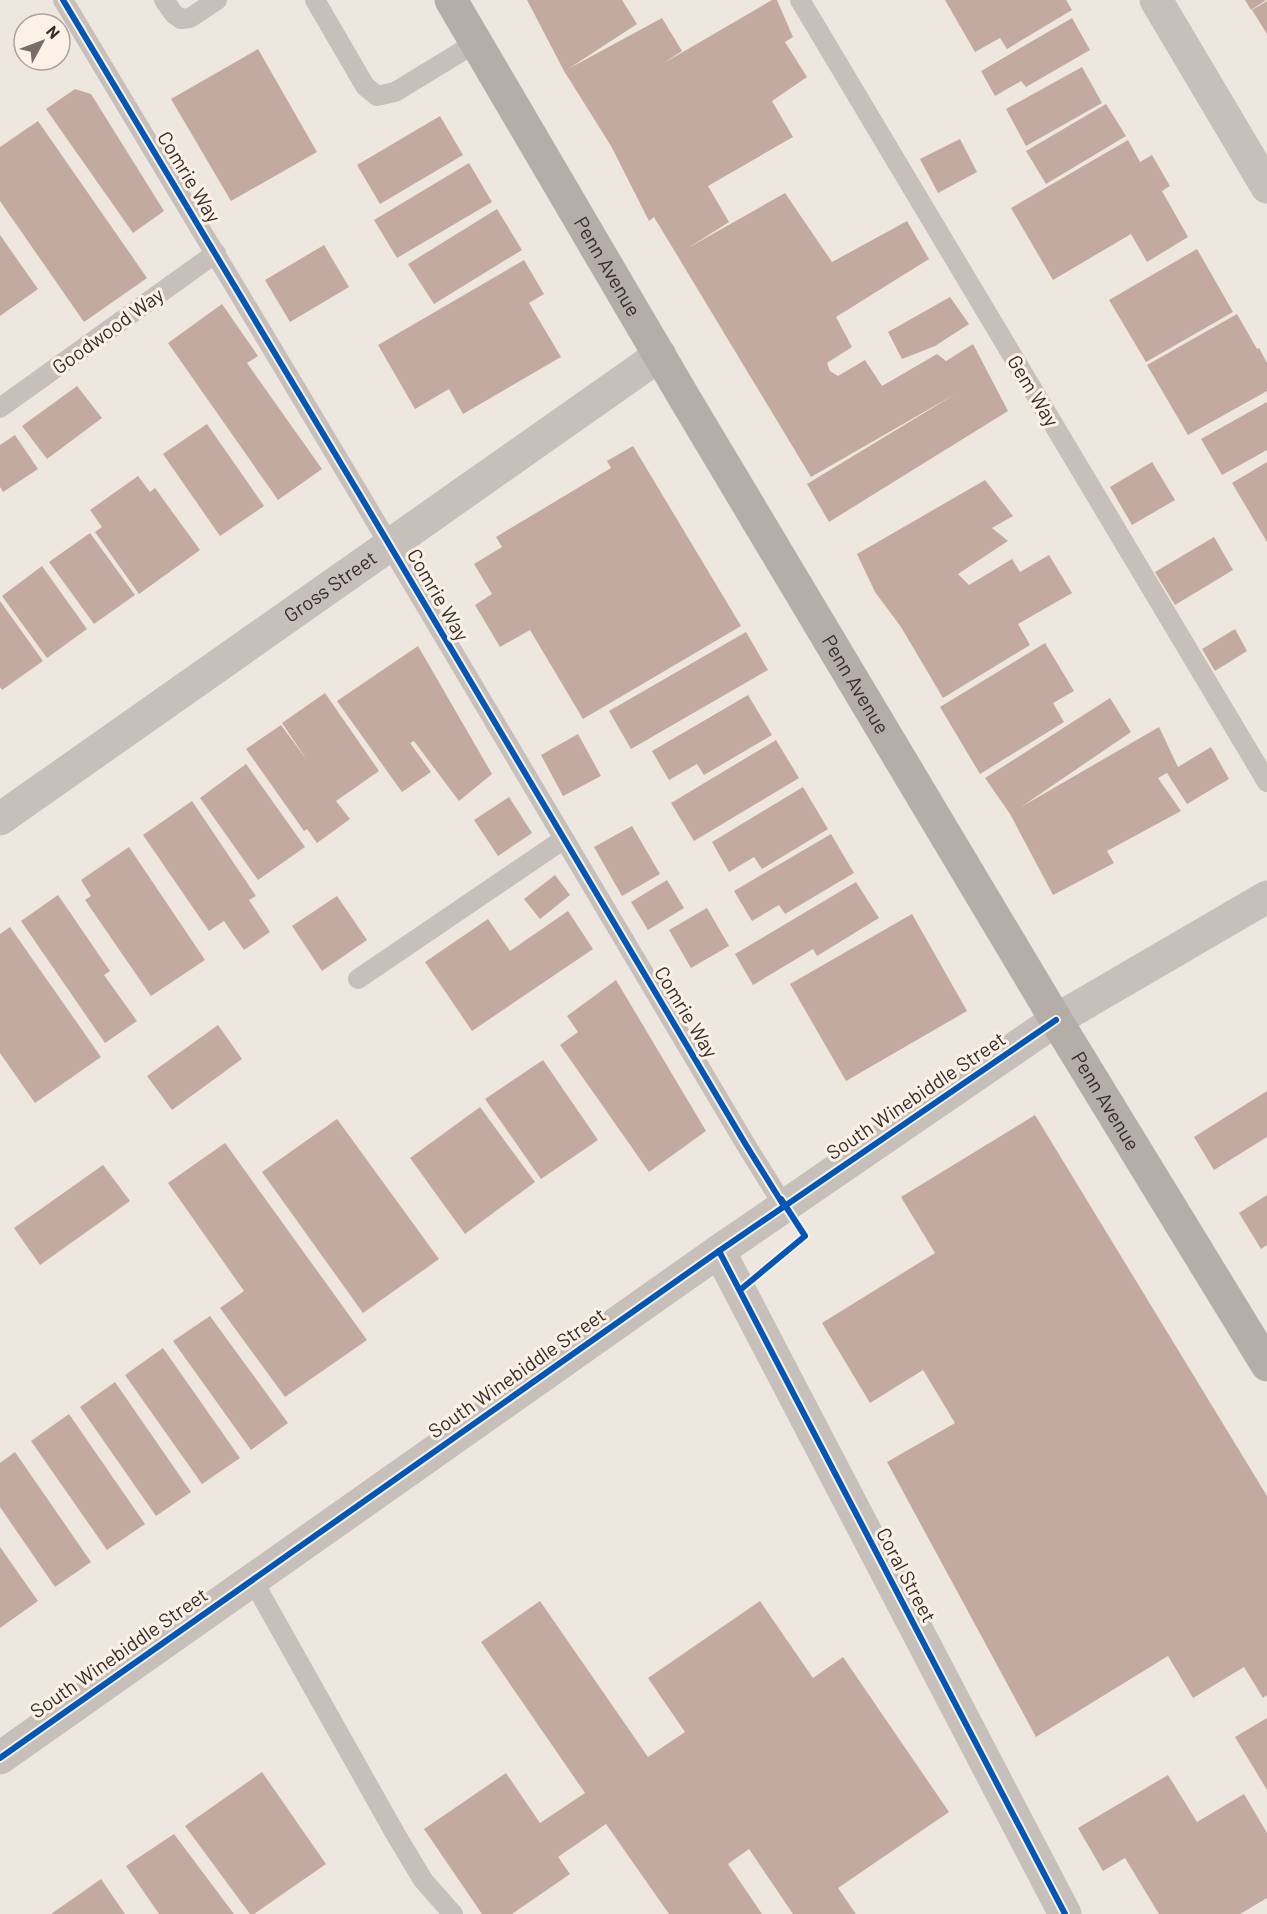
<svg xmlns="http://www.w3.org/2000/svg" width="1267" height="1914" viewBox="0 0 1267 1914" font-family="Barlow,sans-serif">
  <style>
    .building { fill: #c3aaa0 }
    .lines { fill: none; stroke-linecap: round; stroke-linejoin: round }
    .lane { stroke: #c7bfb9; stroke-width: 20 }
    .street { stroke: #c7bfb9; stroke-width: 33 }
    .primary { stroke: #b5ada8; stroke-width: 33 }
    .cycleway-casing { stroke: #fbf1e7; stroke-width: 10 }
    .cycleway { stroke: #0057b8; stroke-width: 6 }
    .labels { text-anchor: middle; stroke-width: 6; stroke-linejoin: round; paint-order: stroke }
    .street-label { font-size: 20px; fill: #382c27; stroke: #fbf1e7 }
  </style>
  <rect width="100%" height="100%" fill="#eee7e0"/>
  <g class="building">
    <path d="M 527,0 L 622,0 L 637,24 L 568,69 L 662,18 L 682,51 L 664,63 L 772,0 L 777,0 L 793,37 L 785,42 L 807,77 L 772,101 L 793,137 L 708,186 L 729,222 L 688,248 L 785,193 L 832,262 L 907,221 L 929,259 L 836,317 L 852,347 L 827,363 L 830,371 L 838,376 L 865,360 L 882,386 L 937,354 L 946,361 L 973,344 L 1008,411 L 829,522 L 807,484 L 957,393 L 811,477 L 654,217 L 649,221 L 611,146 L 564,71 Z"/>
    <path d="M 945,0 L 1066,0 L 1072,10 L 1007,49 L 1000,38 L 975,52 Z"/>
    <path d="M 1245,0 L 1266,0 L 1251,10 Z"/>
    <path d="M 1267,1 L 1267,34 L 1252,10 Z"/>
    <path d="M 1072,18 L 1090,50 L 1026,87 L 1021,81 L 995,96 L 981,71 Z"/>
    <path d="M 258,49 L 317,152 L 231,201 L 171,99 Z"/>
    <path d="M 1082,67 L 1102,103 L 1026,146 L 1006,109 Z"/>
    <path d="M 75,89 L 91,94 L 164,211 L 133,233 L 46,109 Z"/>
    <path d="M 1106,104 L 1126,136 L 1046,184 L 1026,151 Z"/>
    <path d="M 440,116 L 463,155 L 380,204 L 357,165 Z"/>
    <path d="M 38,121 L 147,278 L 84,322 L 0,201 L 0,147 Z"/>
    <path d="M 960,139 L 977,172 L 938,193 L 920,159 Z"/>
    <path d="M 1128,140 L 1140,162 L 1152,155 L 1170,186 L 1162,191 L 1188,237 L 1147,262 L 1131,234 L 1053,280 L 1011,208 Z"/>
    <path d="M 469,163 L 492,202 L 397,258 L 374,220 Z"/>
    <path d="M 497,209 L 522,250 L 434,304 L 408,264 Z"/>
    <path d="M 0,235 L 38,289 L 0,316 Z"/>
    <path d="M 324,245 L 349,287 L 290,322 L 265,280 Z"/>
    <path d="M 1197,249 L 1233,312 L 1146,362 L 1109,300 Z"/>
    <path d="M 524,260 L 544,294 L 529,303 L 561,357 L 463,414 L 449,389 L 415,409 L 378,345 Z"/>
    <path d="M 950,297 L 969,324 L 935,346 L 902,359 L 888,332 Z"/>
    <path d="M 222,304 L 258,356 L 247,363 L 322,469 L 278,500 L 168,343 Z"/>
    <path d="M 1237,314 L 1257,349 L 1259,348 L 1267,363 L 1267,391 L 1188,435 L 1147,365 Z"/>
    <path d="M 77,386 L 102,418 L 47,459 L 22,426 Z"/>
    <path d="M 1267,402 L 1267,450 L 1222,475 L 1201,439 Z"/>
    <path d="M 207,424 L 264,506 L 220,536 L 163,454 Z"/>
    <path d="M 15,435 L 38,469 L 3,492 L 0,487 L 0,445 Z"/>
    <path d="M 633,446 L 741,626 L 583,719 L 530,630 L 500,647 L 475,605 L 492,594 L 474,564 L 502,547 L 496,537 L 611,468 L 607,461 Z"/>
    <path d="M 1152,462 L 1175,500 L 1132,525 L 1110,487 Z"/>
    <path d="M 1267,462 L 1267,542 L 1232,483 Z"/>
    <path d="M 138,476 L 150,492 L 155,488 L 200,550 L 139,594 L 95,532 L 102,527 L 90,510 Z"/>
    <path d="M 985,480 L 1013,516 L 992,528 L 1008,541 L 958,574 L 969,585 L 1012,559 L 1020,572 L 1049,555 L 1072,593 L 1018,624 L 1030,645 L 943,698 L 901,627 L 875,592 L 857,554 Z"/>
    <path d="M 90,533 L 135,595 L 94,624 L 49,562 Z"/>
    <path d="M 1214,537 L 1233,570 L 1175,605 L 1155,572 Z"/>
    <path d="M 42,566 L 87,629 L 47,658 L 2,596 Z"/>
    <path d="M 0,601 L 43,661 L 2,690 L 0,687 Z"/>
    <path d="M 1235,629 L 1247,651 L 1215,671 L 1202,649 Z"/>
    <path d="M 746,632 L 768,670 L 631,749 L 609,711 Z"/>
    <path d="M 1045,643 L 1074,691 L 1053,703 L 1064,722 L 980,774 L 940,707 Z"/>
    <path d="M 418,646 L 492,774 L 459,801 L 414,741 L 410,743 L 431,772 L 402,792 L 337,701 Z"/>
    <path d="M 325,693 L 379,771 L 336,801 L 350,819 L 317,843 L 307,829 L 304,831 L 246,749 L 281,725 L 307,760 L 282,723 Z"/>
    <path d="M 748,695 L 772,735 L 704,775 L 697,764 L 669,780 L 652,751 Z"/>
    <path d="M 1110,698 L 1131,732 L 1021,807 L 1159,727 L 1178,767 L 1211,747 L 1229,779 L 1187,804 L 1167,773 L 1158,778 L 1181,811 L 1107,851 L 1114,863 L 1053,895 L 1010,814 L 985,778 Z"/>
    <path d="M 578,734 L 601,776 L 563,796 L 541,755 Z"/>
    <path d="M 776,740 L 799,778 L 694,841 L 671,803 Z"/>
    <path d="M 246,764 L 305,847 L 258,880 L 200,798 Z"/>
    <path d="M 803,787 L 828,829 L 762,869 L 754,857 L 729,872 L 712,842 Z"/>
    <path d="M 509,797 L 532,833 L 498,856 L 474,820 Z"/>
    <path d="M 192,801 L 256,896 L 249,900 L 270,932 L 244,950 L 224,921 L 209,931 L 143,835 Z"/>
    <path d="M 632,826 L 660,874 L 622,896 L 594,847 Z"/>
    <path d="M 831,834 L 854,873 L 785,914 L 779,905 L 752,921 L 734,891 Z"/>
    <path d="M 129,847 L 205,960 L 151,996 L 85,900 L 91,896 L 81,880 Z"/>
    <path d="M 555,875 L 570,895 L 540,919 L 524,899 Z"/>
    <path d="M 667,880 L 684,908 L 648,930 L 631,902 Z"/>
    <path d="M 856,882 L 879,918 L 817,956 L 813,949 L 753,985 L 735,954 Z"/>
    <path d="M 58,895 L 110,971 L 104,975 L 137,1021 L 105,1043 L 21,921 Z"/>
    <path d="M 337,896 L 367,940 L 322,971 L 292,926 Z"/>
    <path d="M 707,908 L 729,946 L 691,968 L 669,930 Z"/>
    <path d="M 568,911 L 593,949 L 472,1031 L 425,962 L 488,919 L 510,951 Z"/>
    <path d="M 912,914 L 967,1011 L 846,1081 L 790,984 Z"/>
    <path d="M 10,927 L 101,1057 L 35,1103 L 0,1053 L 0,934 Z"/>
    <path d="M 616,980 L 706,1131 L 649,1172 L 560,1045 L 578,1032 L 567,1016 Z"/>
    <path d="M 218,1025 L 242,1059 L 172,1110 L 147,1076 Z"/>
    <path d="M 543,1060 L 598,1140 L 541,1179 L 485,1099 Z"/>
    <path d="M 1267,1091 L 1267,1137 L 1214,1170 L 1194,1137 Z"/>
    <path d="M 480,1107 L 535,1182 L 465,1234 L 410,1158 Z"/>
    <path d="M 1035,1115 L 1267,1496 L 1267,1695 L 1263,1698 L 1244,1667 L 1193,1698 L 1168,1656 L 1036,1737 L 887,1462 L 955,1423 L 923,1370 L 870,1403 L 822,1323 L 935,1253 L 901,1197 Z"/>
    <path d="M 337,1119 L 439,1259 L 363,1313 L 262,1172 Z"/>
    <path d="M 225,1143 L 367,1340 L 285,1397 L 220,1308 L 244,1291 L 168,1183 Z"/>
    <path d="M 103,1165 L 130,1201 L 40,1265 L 14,1228 Z"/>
    <path d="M 1267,1195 L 1267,1245 L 1261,1249 L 1239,1213 Z"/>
    <path d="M 210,1316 L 288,1423 L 251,1450 L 173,1341 Z"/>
    <path d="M 163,1348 L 240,1458 L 202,1484 L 125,1375 Z"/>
    <path d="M 115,1382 L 191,1492 L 156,1516 L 80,1407 Z"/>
    <path d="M 69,1414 L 145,1524 L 107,1550 L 31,1441 Z"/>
    <path d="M 15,1452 L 91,1562 L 55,1587 L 0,1507 L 0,1463 Z"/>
    <path d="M 0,1547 L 38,1601 L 0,1628 Z"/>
    <path d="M 540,1601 L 648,1757 L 685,1732 L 648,1678 L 760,1601 L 813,1678 L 843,1657 L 949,1812 L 838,1888 L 856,1914 L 793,1914 L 749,1849 L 728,1864 L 762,1914 L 669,1914 L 606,1824 L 558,1857 L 570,1874 L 512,1914 L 482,1914 L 424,1829 L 506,1773 L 540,1823 L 585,1793 L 481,1642 Z"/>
    <path d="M 1267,1718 L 1267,1790 L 1235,1737 Z"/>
    <path d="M 262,1772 L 326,1864 L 254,1914 L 250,1914 L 185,1826 Z"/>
    <path d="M 1168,1775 L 1197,1822 L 1244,1794 L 1267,1833 L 1267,1898 L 1240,1914 L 1159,1914 L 1125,1858 L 1103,1871 L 1078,1828 Z"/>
    <path d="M 174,1834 L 234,1914 L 159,1914 L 126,1866 Z"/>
    <path d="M 101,1879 L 125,1914 L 51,1914 Z"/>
  </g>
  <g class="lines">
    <g class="lane">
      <path d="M 63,0 L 361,497 L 746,1145 L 784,1206"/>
      <path d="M 164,0 L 174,14 L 181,19 L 190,18 L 217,0"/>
      <path d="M 315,0 L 365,86 L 377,96 L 395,92 L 477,42"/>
      <path d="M 800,0 L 1267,782"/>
      <path d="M 0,408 L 216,253"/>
      <path d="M 358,979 L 564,839"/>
      <path d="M 252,1579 L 396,1835 L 423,1880 L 453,1914"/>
    </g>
    <g class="street">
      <path d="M 1156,0 L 1267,187"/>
      <path id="s1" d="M 0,819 L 660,355"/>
      <path d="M 719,1251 L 1065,1914"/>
      <path d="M 0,1758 L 719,1251 L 1056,1020 L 1267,897"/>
    </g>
    <path class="primary" id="s2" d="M 451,0 L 685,399 L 1056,1020 L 1267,1365"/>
    <g class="cycleway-casing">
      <g id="cycleway">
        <path d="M 63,0 L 361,497 L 746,1145 L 784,1206"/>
        <path d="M 719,1251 L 1065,1914"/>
        <path d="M 740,1290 L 805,1236 L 781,1199"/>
        <path d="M 0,1758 L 719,1251 L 1056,1020"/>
      </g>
    </g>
    <use href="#cycleway" class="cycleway"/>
  </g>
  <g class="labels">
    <g class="street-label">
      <text transform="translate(189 177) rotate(59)" y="7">Comrie Way</text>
      <text dy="7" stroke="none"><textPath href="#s2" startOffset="309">Penn Avenue</textPath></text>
      <text transform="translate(108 331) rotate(-36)" y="7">Goodwood Way</text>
      <text transform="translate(1033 391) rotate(59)" y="7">Gem Way</text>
      <text dy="7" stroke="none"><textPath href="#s1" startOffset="404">Gross Street</textPath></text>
      <text transform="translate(438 595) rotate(60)" y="7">Comrie Way</text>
      <text dy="7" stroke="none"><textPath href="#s2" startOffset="795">Penn Avenue</textPath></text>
      <text transform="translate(686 1012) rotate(59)" y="7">Comrie Way</text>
      <text transform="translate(916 1096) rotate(-34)" y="7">South Winebiddle Street</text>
      <text dy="7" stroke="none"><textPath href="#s2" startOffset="1281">Penn Avenue</textPath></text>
      <text transform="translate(517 1373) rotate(-35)" y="7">South Winebiddle Street</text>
      <text transform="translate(906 1575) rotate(62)" y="7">Coral Street</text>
      <text transform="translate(119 1653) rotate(-35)" y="7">South Winebiddle Street</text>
    </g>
  </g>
  <g transform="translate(42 42) rotate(49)"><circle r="28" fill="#fbf1e7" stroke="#ada29a" stroke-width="1.5"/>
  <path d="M0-4.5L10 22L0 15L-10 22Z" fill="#786d68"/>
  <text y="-9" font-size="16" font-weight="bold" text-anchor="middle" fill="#382c27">N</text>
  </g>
</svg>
